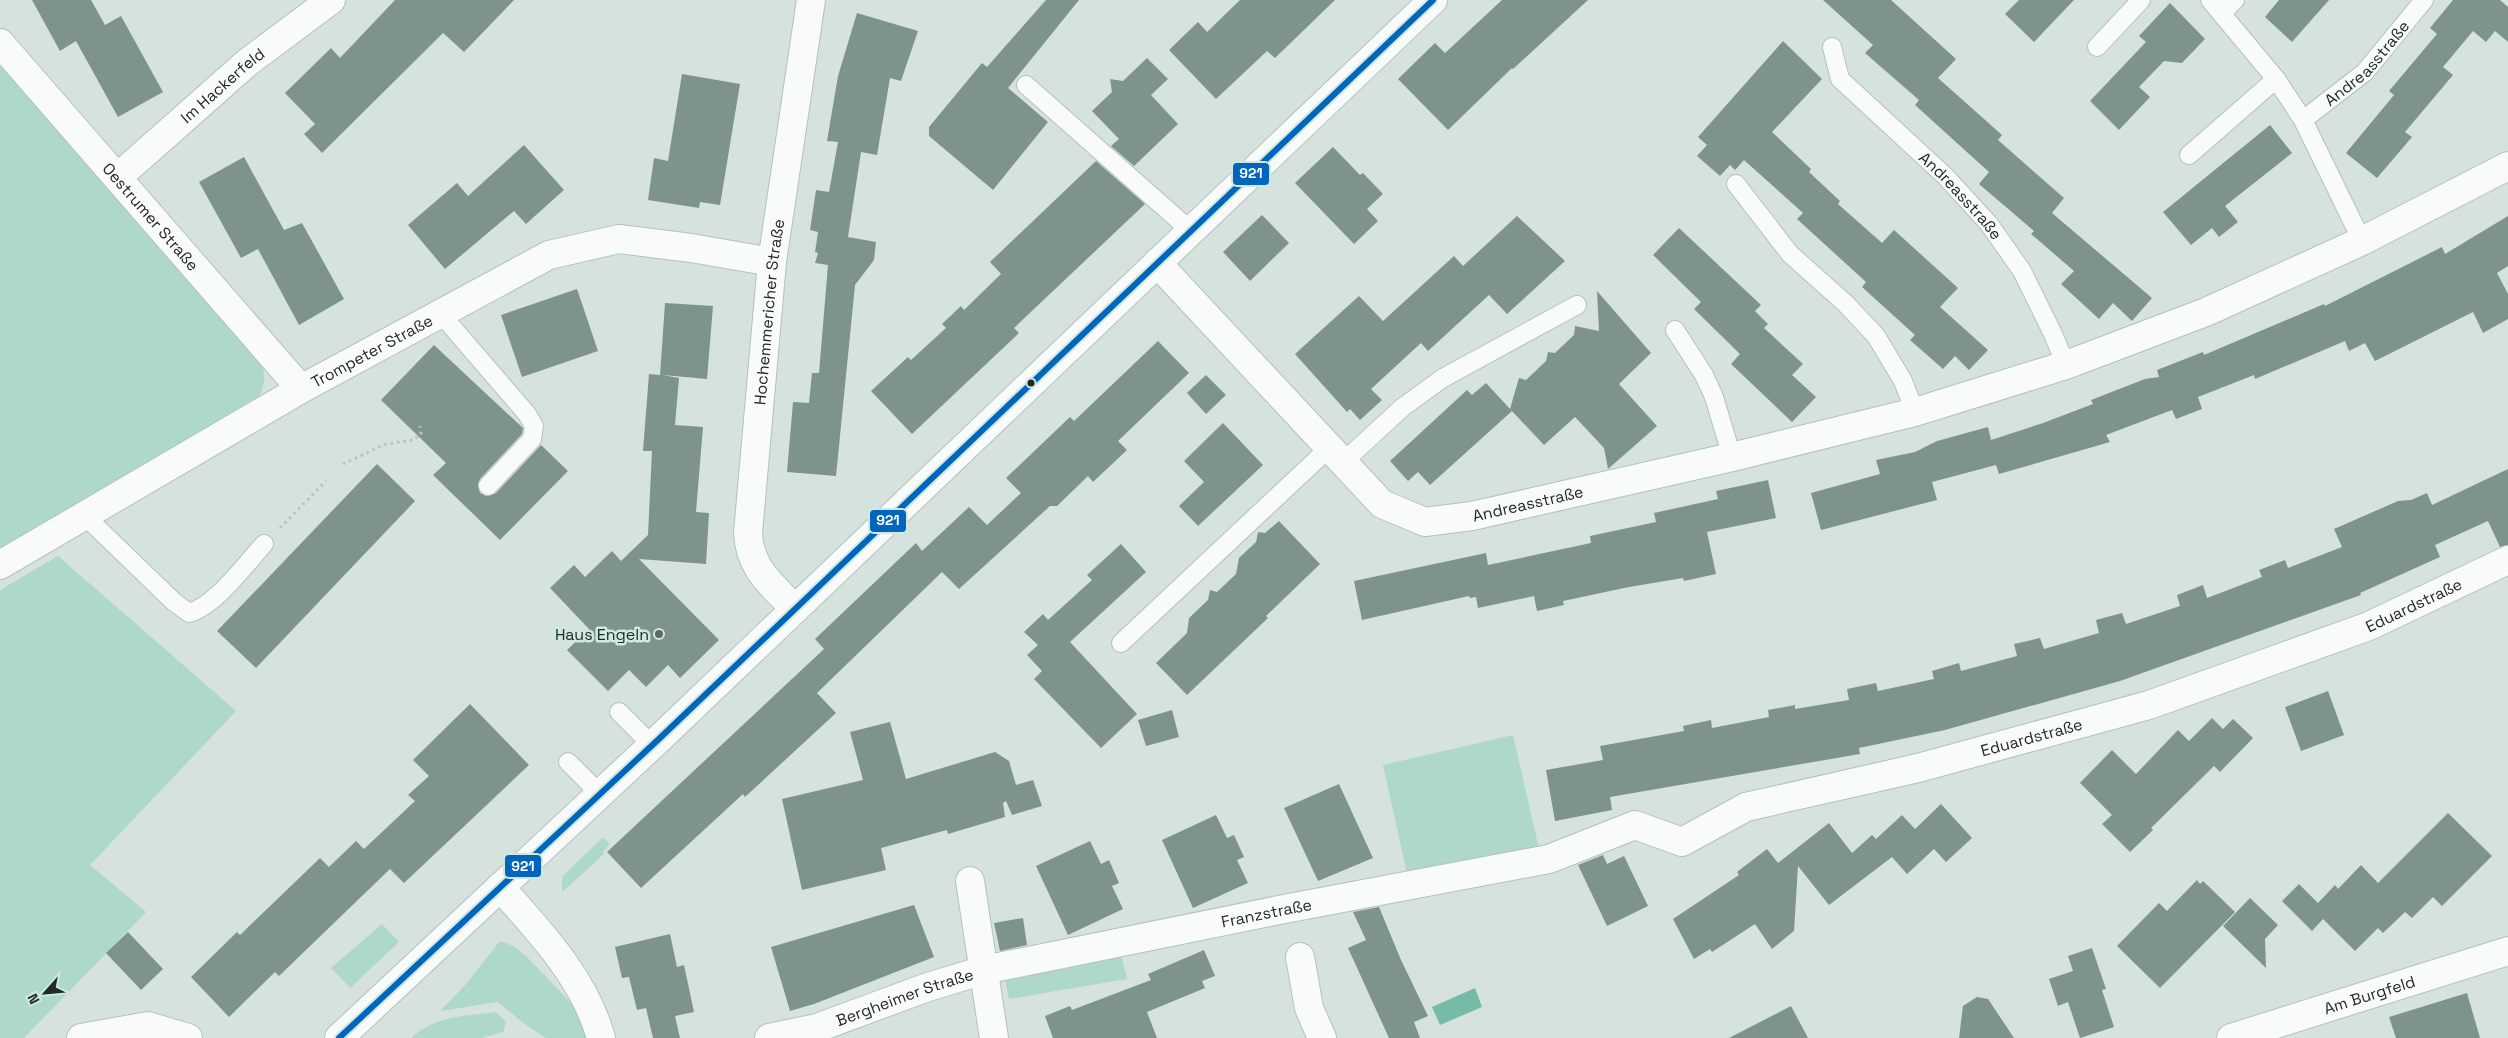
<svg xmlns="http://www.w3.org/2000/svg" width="2508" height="1038" viewBox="0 0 2508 1038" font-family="'Space Grotesk',sans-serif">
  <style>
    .green { fill: #add8ca }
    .water { fill: #76baa7 }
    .building { fill: #7f938e }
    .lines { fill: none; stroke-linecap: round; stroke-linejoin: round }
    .lane-casing { stroke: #b6c0bd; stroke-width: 20 }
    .street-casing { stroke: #b6c0bd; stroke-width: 30 }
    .secondary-casing { stroke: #b6c0bd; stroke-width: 30 }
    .path { stroke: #bcc1c0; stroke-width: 3; stroke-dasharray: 2.5 4; stroke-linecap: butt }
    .lane { stroke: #f9fbfa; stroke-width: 18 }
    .street { stroke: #f9fbfa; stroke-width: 28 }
    .secondary { stroke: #f9fbfa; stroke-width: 28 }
    .bus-1-casing { stroke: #cfe8e0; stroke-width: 10 }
    .bus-1 { stroke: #0065bd; stroke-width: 6 }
    .bus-dot { fill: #202a26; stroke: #cfe8e0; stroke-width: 2 }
    .poi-dot { fill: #5f6a66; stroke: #cfe8e0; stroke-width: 2 }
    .labels { text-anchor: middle; stroke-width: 5; stroke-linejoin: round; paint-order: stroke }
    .street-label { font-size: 16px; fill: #202a26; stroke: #cfe8e0 }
    .poi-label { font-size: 16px; fill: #202a26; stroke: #cfe8e0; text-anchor: end }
    .line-badge { stroke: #cfe8e0; stroke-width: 2 }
    .badge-label { font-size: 14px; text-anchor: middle; font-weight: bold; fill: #fff }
  </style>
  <rect width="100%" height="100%" fill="#d5e2de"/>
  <g class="green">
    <path d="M 0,64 L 260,358 C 267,377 265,388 254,405 L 0,551 Z"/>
    <path d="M 58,556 L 236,711 L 90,865 L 146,912 L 24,1038 L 0,1038 L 0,590 Z"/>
    <path d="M 1513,735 L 1539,849 L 1408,878 L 1383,765 Z"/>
    <path d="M 603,837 L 610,844 L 603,852 L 604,854 L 562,892 L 562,877 Z"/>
    <path d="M 382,924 L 399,942 L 350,988 L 331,968 Z"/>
    <path d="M 500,941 L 513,946 L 526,956 L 574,1006 L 587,1038 L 546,1038 L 526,1025 L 498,1002 L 440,1011 L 466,984 Z"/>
    <path d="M 1121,955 L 1127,979 L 1009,999 L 1005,978 Z"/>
    <path d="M 496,1012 L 506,1022 L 503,1032 L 482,1038 L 411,1038 C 439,1013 467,1017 496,1012 Z"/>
  </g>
  <path class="water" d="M 1475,988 L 1482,1007 L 1440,1025 L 1432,1007 Z"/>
  <g class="building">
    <path d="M 32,0 L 91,0 L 105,25 L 121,16 L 163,92 L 118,117 L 76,41 L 60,51 Z"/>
    <path d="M 395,0 L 514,0 L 464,52 L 443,33 L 322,153 L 304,134 L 315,124 L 285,93 L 331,48 L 340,58 Z"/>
    <path d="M 1046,0 L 1079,0 L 1008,88 L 1048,122 L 993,190 L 929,136 L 929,127 L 982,63 L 987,67 Z"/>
    <path d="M 1240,0 L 1335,0 L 1275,58 L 1267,51 L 1216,99 L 1169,50 L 1198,22 L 1207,32 Z"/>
    <path d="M 1502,0 L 1588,0 L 1513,69 L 1512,68 L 1448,130 L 1398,79 L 1435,43 L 1445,53 Z"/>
    <path d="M 1823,0 L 1891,0 L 1956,59 L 1938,78 L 2002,135 L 1998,140 L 2064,198 L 2052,213 L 2152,298 L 2132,321 L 2113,303 L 2099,319 L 2061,284 L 2074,271 L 2031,234 L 2034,231 L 1979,184 L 1989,172 L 1915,105 L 1919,100 L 1865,53 L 1873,45 Z"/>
    <path d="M 2019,0 L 2074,0 L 2034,42 L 2005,14 Z"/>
    <path d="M 2279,0 L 2329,0 L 2292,42 L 2265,17 Z"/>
    <path d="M 2453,0 L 2500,0 L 2508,7 L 2508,42 L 2495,31 L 2486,42 L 2473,31 L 2443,67 L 2453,75 L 2405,132 L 2412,137 L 2377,178 L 2346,153 L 2394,95 L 2389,91 L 2437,34 L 2430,28 Z"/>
    <path d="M 2170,3 L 2205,39 L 2182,63 L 2164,61 L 2139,87 L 2150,97 L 2119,130 L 2090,101 L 2146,42 L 2139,36 Z"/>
    <path d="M 857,13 L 918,31 L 901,81 L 890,78 L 877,155 L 861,152 L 848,237 L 876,242 L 874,260 L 855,285 L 836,476 L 787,472 L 793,402 L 809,403 L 812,373 L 819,373 L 828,265 L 815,263 L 818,253 L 815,252 L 818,232 L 810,230 L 816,190 L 829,192 L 838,142 L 827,141 L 838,76 Z"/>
    <path d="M 1783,41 L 1822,79 L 1772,132 L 1811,169 L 1809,172 L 1840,201 L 1838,204 L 1882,243 L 1894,230 L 1958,288 L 1940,307 L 1988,350 L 1969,370 L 1955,356 L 1943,369 L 1910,340 L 1915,335 L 1862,287 L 1866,282 L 1797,219 L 1803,213 L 1744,160 L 1735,170 L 1730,165 L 1720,176 L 1697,156 L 1707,145 L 1698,137 Z"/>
    <path d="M 1147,58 L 1168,79 L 1151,95 L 1178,124 L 1134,166 L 1111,146 L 1119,139 L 1092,111 L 1112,92 L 1110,79 L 1123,81 Z"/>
    <path d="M 682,74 L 740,84 L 720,205 L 700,202 L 699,208 L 648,200 L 654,158 L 668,161 Z"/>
    <path d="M 2270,125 L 2292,153 L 2225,206 L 2238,222 L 2219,237 L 2212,228 L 2191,245 L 2163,212 Z"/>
    <path d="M 524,145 L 564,190 L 526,224 L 514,211 L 445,269 L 408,225 L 457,183 L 468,196 Z"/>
    <path d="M 1333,147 L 1360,175 L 1363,173 L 1383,194 L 1367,209 L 1378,221 L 1354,244 L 1295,183 Z"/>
    <path d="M 244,157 L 284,230 L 302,223 L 344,299 L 299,325 L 258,249 L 241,258 L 199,182 Z"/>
    <path d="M 1096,161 L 1145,204 L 1014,328 L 1019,333 L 912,434 L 871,391 L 908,357 L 911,360 L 946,328 L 942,324 L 961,306 L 964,310 L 1001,274 L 990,262 Z"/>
    <path d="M 1262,215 L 1289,243 L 1250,281 L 1223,252 Z"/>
    <path d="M 1517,216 L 1565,261 L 1507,314 L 1489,295 L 1428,351 L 1421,343 L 1371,389 L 1382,400 L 1360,420 L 1350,409 L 1347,412 L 1295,354 L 1359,296 L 1383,321 L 1454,256 L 1463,266 Z"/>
    <path d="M 2508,216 L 2508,266 L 2497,273 L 2508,294 L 2508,319 L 2483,333 L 2473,312 L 2375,361 L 2365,343 L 2349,351 L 2345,341 L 2255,379 L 2254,375 L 2198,397 L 2202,409 L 2176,419 L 2172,410 L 2106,435 L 2110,442 L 1999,474 L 1996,465 L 1932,482 L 1937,500 L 1821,530 L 1811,493 L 1880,474 L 1876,460 L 1915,452 L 1937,441 L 1988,427 L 1991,440 L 2043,423 L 2093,404 L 2091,400 L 2145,379 L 2159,377 L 2157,370 L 2203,352 L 2204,355 L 2324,304 L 2325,306 L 2442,247 L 2445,254 Z"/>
    <path d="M 1679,228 L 1761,305 L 1755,311 L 1768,324 L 1764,328 L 1803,364 L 1792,375 L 1816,397 L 1792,422 L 1731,364 L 1740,354 L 1694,309 L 1701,302 L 1653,255 Z"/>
    <path d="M 577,289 L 598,351 L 522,377 L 501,315 Z"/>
    <path d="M 1597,291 L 1651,353 L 1619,384 L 1657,426 L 1608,469 L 1604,448 L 1575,417 L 1544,445 L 1510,409 L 1519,378 L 1526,380 L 1546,361 L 1548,352 L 1555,353 L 1574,335 L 1575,326 L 1599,331 Z"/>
    <path d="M 665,303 L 713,306 L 707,379 L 663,375 L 679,378 L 675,425 L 703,427 L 696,512 L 709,513 L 706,564 L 639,559 L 719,640 L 680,678 L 668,665 L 646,687 L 629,670 L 608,691 L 567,650 L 589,629 L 550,588 L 574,565 L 585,577 L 612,551 L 621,561 L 648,535 L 652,451 L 643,451 L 649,374 L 660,375 Z"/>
    <path d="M 1158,341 L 1189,373 L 1118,441 L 1127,450 L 1093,482 L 1088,476 L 1057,506 L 1050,506 L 959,589 L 942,572 L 817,693 L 836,713 L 745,797 L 743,794 L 641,888 L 607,852 L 824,649 L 815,639 L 916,543 L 922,551 L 969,507 L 987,525 L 1021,493 L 1006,478 L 1070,417 L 1074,421 Z"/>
    <path d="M 434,345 L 523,428 L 522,434 L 480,479 L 478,484 L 480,493 L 486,496 L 496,493 L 541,445 L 568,471 L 500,540 L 433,475 L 446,463 L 381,400 Z"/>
    <path d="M 1206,375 L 1226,395 L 1206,414 L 1187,393 Z"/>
    <path d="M 1486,383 L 1512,411 L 1430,485 L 1418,472 L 1408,481 L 1390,461 L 1467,390 L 1472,395 Z"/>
    <path d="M 1223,423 L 1263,465 L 1198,526 L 1179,506 L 1204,482 L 1184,461 Z"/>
    <path d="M 377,464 L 415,501 L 256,668 L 217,631 Z"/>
    <path d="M 2508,469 L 2508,545 L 2500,547 L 2488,521 L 2435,545 L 2440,557 L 2360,593 L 2361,595 L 2120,681 L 1945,730 L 1859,748 L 1860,754 L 1610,797 L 1612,810 L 1555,821 L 1546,770 L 1603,760 L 1600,746 L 1684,731 L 1683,726 L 1711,720 L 1712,728 L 1769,717 L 1768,710 L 1795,705 L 1795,709 L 1849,700 L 1847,689 L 1876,683 L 1878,691 L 1934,679 L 1932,671 L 1959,663 L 1961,671 L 2017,656 L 2014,644 L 2040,638 L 2044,649 L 2099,633 L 2096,620 L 2122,613 L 2126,624 L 2180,606 L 2177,595 L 2203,585 L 2207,598 L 2262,577 L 2259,570 L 2285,560 L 2288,568 L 2342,547 L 2334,529 L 2398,501 L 2411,500 L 2427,493 L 2432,505 Z"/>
    <path d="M 1768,480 L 1776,518 L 1707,532 L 1716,574 L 1684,581 L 1683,578 L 1629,587 L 1563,601 L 1564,605 L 1537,611 L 1534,596 L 1478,608 L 1476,597 L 1470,598 L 1469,596 L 1362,620 L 1354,581 L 1486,553 L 1488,565 L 1591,543 L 1590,536 L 1656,522 L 1654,513 L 1718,499 L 1716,491 Z"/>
    <path d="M 1279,521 L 1320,564 L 1266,616 L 1268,618 L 1187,695 L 1156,663 L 1187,633 L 1189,618 L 1208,600 L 1210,590 L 1217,592 L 1236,574 L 1239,558 L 1256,542 L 1258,532 L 1265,533 Z"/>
    <path d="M 1121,544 L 1146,572 L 1070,642 L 1137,714 L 1101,748 L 1034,679 L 1042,671 L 1027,655 L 1038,645 L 1024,632 L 1043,614 L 1048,620 L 1092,580 L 1087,575 Z"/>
    <path d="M 2328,691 L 2344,735 L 2301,751 L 2285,707 Z"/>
    <path d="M 470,704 L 529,765 L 404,883 L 390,869 L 279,976 L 275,972 L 229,1017 L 191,977 L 237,932 L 240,935 L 320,858 L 329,867 L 356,841 L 364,849 L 415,801 L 408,795 L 429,776 L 413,760 Z"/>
    <path d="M 1172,710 L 1179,737 L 1146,746 L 1138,720 Z"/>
    <path d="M 2212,718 L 2223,729 L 2233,719 L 2253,738 L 2220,772 L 2214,766 L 2151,828 L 2153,830 L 2130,852 L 2102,824 L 2112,815 L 2080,783 L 2112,750 L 2136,774 L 2178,730 L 2189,741 Z"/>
    <path d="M 890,722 L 906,779 L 995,752 L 1009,761 L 1016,785 L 1033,780 L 1042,806 L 1012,815 L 1006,801 L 1003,803 L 1005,817 L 948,834 L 947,830 L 881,848 L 886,870 L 802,890 L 782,799 L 863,780 L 850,732 Z"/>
    <path d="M 1339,784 L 1373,858 L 1318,881 L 1284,808 Z"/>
    <path d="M 1941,804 L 1972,838 L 1946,862 L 1934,849 L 1907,874 L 1892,857 L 1829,905 L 1798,866 L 1794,931 L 1772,949 L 1755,924 L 1712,952 L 1710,949 L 1694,959 L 1673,919 L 1739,875 L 1737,872 L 1767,849 L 1778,863 L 1829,823 L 1852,853 L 1872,835 L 1876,839 L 1902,815 L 1915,829 Z"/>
    <path d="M 2448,813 L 2492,856 L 2442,906 L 2433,897 L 2412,918 L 2405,912 L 2383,933 L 2378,928 L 2355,951 L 2323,919 L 2312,931 L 2282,901 L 2299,884 L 2318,903 L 2335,885 L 2338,889 L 2361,865 L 2378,883 Z"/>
    <path d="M 1216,815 L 1227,838 L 1234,835 L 1244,857 L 1237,860 L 1248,883 L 1193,908 L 1162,840 Z"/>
    <path d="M 1090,841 L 1101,864 L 1109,860 L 1119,883 L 1112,886 L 1123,909 L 1068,935 L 1036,866 Z"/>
    <path d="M 1603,855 L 1607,864 L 1624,856 L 1648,906 L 1607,926 L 1578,865 Z"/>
    <path d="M 2197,880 L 2200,884 L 2203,881 L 2235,912 L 2160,988 L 2117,946 L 2159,903 L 2167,911 Z"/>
    <path d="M 2250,898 L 2278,925 L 2265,939 L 2266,968 L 2223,926 Z"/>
    <path d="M 914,905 L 934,957 L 814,1004 L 790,1011 L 771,947 Z"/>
    <path d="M 1379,907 L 1401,960 L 1428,1016 L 1414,1022 L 1420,1038 L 1389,1038 L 1348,948 L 1366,940 L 1353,912 Z"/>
    <path d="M 1023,918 L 1027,945 L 1000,951 L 994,923 Z"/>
    <path d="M 128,932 L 163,969 L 141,990 L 106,953 Z"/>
    <path d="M 670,934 L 677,967 L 684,965 L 694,1012 L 675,1016 L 680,1038 L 653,1038 L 646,1008 L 637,1010 L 629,977 L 622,978 L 615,947 Z"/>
    <path d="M 2092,948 L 2106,989 L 2102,990 L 2114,1027 L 2080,1038 L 2068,1002 L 2058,1006 L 2049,979 L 2073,971 L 2068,956 Z"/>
    <path d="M 1204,950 L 1215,976 L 1202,981 L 1205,988 L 1147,1012 L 1157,1038 L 1053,1038 L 1045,1016 L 1070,1006 L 1072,1010 L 1151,980 L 1148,974 Z"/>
    <path d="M 2467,993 L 2480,1038 L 2396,1038 L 2389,1017 Z"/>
    <path d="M 1977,997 L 1988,999 L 2014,1038 L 1959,1038 L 1963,1006 Z"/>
    <path d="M 1791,1006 L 1808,1038 L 1729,1038 Z"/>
  </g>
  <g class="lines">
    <g class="lane-casing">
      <g id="lane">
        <path d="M 2210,0 L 2276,79 L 2303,120 L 2362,241"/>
        <path d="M 2222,13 L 2235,0"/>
        <path id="s1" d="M 1832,47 L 1840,79 L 1945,176 L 1989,224 L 2022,271 L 2053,334 L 2066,365"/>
        <path d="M 2097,47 L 2141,0"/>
        <path d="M 1026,85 L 1191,231"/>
        <path id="s2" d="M 2303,120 L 2365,72 L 2424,0"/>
        <path d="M 2189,155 L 2276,79"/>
        <path d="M 1736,184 L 1790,254 L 1845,303 L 1876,336 L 1903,381 L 1915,412"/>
        <path d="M 440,313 L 527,414 L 534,426 L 532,439 L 488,486"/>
        <path d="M 1675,330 L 1704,375 L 1714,397 L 1732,457"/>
        <path d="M 1342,463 L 1403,407 L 1443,378 L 1577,305"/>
        <path d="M 85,516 L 174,602 L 189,613 C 215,606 245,565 264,544"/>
        <path d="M 1121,643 L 1329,448"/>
        <path d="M 619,712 L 652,745"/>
        <path d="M 568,762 L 599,793"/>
      </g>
    </g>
    <g class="street-casing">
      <g id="street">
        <path id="s3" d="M 0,43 L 301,389"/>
        <path id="s4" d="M 118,177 L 248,62 L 331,0"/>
        <path id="s5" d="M 1157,263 L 1382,504 L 1425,522 L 1472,516 L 1732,457 L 1915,412 L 2066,365 L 2206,312 L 2362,241 L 2508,166"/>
        <path id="s6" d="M 0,565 L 301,389 L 549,255 L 619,239 L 691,248 L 772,262"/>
        <path id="s7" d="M 795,609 C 771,584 750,569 748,533 L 772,262 L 811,0"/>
        <path d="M 970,881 L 994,1038"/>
        <path d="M 500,887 C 540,932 585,979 601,1038"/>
        <path d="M 1300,957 L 1309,1008 L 1322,1038"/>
        <path d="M 81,1038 L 148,1026 L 188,1038"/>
        <path id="s8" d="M 769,1038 L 817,1028 L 928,987 L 984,970 L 1279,910 L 1549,859 L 1635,825 L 1682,842 L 1746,807 L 1918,768 L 2149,705 L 2369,626 L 2508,560"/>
        <path id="s9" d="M 2231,1038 L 2508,951"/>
      </g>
    </g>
    <g class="secondary-casing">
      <path id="secondary" d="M 339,1038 L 661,737 L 1433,0"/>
    </g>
    <g class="path">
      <path d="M 343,464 L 386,444 L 413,440 L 421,434 L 420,426"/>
      <path d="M 280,528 L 326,481"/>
    </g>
    <use href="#lane" class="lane"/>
    <use href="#street" class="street"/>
    <use href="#secondary" class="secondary"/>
    <g class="bus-1-casing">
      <path id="bus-1" d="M 339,1038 L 661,737 L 1433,0"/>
    </g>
    <use href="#bus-1" class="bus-1"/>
  </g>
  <circle class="bus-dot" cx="1031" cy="383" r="4.5"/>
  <circle class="poi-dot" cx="659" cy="634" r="5"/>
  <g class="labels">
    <g class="street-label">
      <text dy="6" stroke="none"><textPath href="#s2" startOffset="86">Andreasstraße</textPath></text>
      <text dy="6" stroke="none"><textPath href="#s4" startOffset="139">Im Hackerfeld</textPath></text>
      <text dy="6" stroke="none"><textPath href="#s1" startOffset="201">Andreasstraße</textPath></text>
      <text dy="6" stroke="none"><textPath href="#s3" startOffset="230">Oestrumer Straße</textPath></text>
      <text dy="6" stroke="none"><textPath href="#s7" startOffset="314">Hochemmericher Straße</textPath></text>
      <text dy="6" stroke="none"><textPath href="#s6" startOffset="429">Trompeter Straße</textPath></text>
      <text dy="6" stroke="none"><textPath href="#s5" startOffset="481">Andreasstraße</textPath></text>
      <text dy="6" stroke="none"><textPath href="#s8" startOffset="1716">Eduardstraße</textPath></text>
      <text dy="6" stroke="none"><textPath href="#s8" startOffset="1311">Eduardstraße</textPath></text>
      <text dy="6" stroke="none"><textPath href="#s8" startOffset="514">Franzstraße</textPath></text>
      <text dy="6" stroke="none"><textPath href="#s9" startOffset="145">Am Burgfeld</textPath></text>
      <text dy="6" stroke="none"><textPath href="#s8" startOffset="142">Bergheimer Straße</textPath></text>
    </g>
    <g class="poi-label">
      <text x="649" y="640">Haus Engeln</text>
    </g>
  </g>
  <g class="line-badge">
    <rect x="1232" y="162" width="38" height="24" rx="5" fill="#0065bd"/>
    <rect x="869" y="509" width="38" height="24" rx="5" fill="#0065bd"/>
    <rect x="504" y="854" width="38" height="24" rx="5" fill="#0065bd"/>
  </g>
  <g class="badge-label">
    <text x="1251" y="178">921</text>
    <text x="888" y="525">921</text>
    <text x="523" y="871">921</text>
  </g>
  <g transform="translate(45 993) rotate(243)" stroke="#cfe8e0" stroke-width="4" paint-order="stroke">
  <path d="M0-4L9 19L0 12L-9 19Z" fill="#202a26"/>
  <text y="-8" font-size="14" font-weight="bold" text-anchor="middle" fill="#202a26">N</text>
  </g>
</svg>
